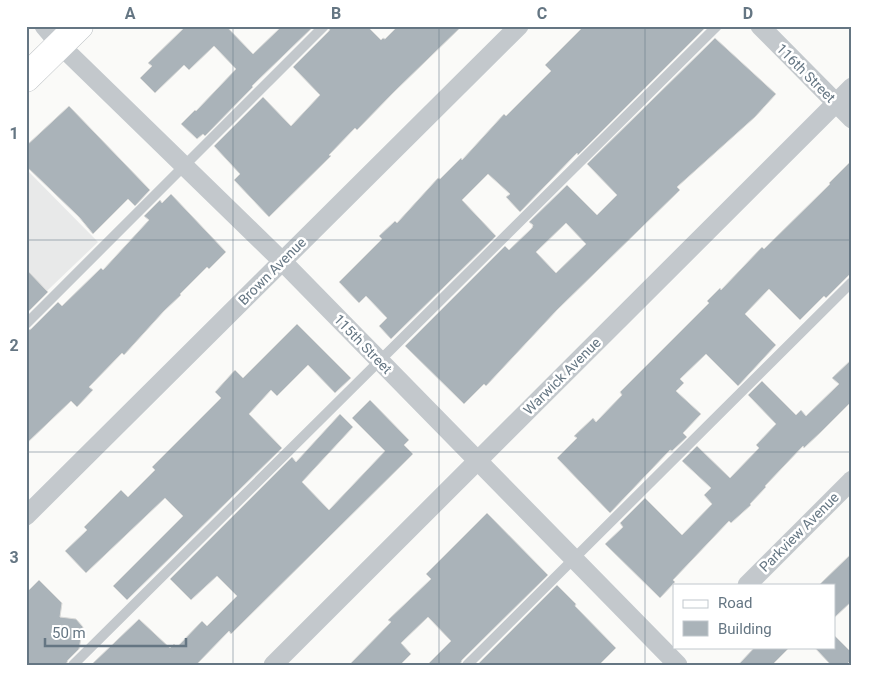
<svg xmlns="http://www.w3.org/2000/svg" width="878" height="691" viewBox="0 0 878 691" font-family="Roboto,sans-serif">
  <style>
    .built { fill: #e8e9e9 }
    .building { fill: #aab3b9; stroke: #dcdcda; fill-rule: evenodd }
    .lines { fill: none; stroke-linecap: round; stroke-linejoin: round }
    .primary-casing { stroke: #b5babe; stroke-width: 29 }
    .lane { stroke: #c3c8cc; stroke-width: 10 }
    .street { stroke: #c3c8cc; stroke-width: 19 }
    .primary { stroke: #fff; stroke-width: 28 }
    .grid { fill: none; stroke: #657683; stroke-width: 1; stroke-opacity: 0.55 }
    .labels { text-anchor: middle; stroke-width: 5; stroke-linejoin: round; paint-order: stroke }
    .street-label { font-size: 14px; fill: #657683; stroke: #fff }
    .neatline { fill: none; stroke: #657683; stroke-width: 2 }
    .grid-label { font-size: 16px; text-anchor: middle; font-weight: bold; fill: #657683 }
  </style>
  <rect width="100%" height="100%" fill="#fafaf8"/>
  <path class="built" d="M 26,169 L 98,242 L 26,311 Z"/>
  <g class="building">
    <path d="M 186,26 L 226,26 L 253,54 L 282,26 L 314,26 L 252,86 L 253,87 L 205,136 L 203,134 L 197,139 L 181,124 L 195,110 L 196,111 L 236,69 L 214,46 L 189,70 L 184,65 L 155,93 L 140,78 L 152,66 L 148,63 Z"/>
    <path d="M 331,26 L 367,26 L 381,40 L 383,38 L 385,39 L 398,26 L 462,26 L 394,92 L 357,130 L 355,128 L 329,155 L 331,156 L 269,217 L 234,180 L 240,174 L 214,146 L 263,97 L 291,126 L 320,95 L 293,67 L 329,31 Z"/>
    <path d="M 584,26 L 703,26 L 705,28 L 578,155 L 577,153 L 520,212 L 506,197 L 510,194 L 488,174 L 462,200 L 496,236 L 391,339 L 379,326 L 387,318 L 366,296 L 359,303 L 339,282 L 382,239 L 379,236 L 395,221 L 397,223 L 438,178 L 440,179 L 461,158 L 462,160 L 504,114 L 506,116 L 551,71 L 545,65 Z"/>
    <path d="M 715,38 L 776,94 L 755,117 L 677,187 L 680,190 L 557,310 L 486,386 L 484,384 L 464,404 L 405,346 L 505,246 L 509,250 L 532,228 L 533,225 L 529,222 L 567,185 L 597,215 L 617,195 L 587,164 ZM 566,223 L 586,244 L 556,273 L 536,252 Z"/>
    <path d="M 69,106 L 150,190 L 135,206 L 128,199 L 93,234 L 79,217 L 26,166 L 26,146 Z"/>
    <path d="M 852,160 L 852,272 L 826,298 L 824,296 L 800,320 L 769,289 L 745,314 L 776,345 L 738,386 L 706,354 L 680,379 L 684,383 L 676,391 L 701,414 L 683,433 L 687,437 L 672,451 L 670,450 L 610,513 L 557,458 L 577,438 L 574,436 L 593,418 L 596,422 L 622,395 L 620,392 L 709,303 L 707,301 L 720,288 L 721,290 L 762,247 L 764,249 L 830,184 L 829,183 Z"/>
    <path d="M 171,194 L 226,252 L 209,269 L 207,267 L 180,294 L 181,295 L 164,311 L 124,355 L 122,353 L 89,387 L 93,390 L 77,407 L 71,401 L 26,444 L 26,331 L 31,329 L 58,302 L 62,306 L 101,268 L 103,270 L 149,220 L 144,216 L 160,200 L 162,203 Z"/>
    <path d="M 26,269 L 48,292 L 26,314 Z"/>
    <path d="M 297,324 L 351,378 L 335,393 L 308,365 L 277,396 L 271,390 L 249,414 L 282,448 L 127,600 L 113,586 L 183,516 L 165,498 L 86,573 L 65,551 L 87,530 L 84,527 L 121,490 L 128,497 L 155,470 L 152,467 L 221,398 L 215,392 L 235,370 L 243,378 Z"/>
    <path d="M 852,359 L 852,401 L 821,432 L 804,448 L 803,446 L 765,486 L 766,487 L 750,504 L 751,505 L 731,523 L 729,521 L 673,580 L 675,582 L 660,598 L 605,544 L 623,527 L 620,523 L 645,498 L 682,535 L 712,504 L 704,495 L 711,488 L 682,461 L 697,446 L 730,478 L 759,448 L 756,445 L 776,424 L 748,395 L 762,381 L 796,415 L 801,410 L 806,416 L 839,384 L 832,378 Z"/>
    <path d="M 370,400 L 409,440 L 404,445 L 413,454 L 231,634 L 229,631 L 196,665 L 91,665 L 139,619 L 170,648 L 174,644 L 177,647 L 202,621 L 207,626 L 237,596 L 217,576 L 191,600 L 170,579 L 292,457 L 296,462 L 340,414 L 353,427 L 302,482 L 329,510 L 385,451 L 352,418 Z"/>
    <path d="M 487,513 L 548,575 L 462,660 L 460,665 L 427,665 L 451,641 L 428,617 L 401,643 L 411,654 L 400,665 L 349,665 L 391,622 L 388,620 L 431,579 L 426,574 Z"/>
    <path d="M 852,553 L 852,601 L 834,618 L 834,585 L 819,585 Z"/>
    <path d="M 39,580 L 62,603 L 60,617 L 76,619 L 83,627 L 79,649 L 68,660 L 66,665 L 26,665 L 26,593 Z"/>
    <path d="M 557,585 L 576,604 L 575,606 L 616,648 L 599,665 L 477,665 Z"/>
    <path d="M 834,635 L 852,653 L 852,659 L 846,665 L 831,665 L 814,647 L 834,647 Z"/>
    <path d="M 755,647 L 790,647 L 772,665 L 738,665 Z"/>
  </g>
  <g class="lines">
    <g class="primary-casing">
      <path id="primary" d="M 26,78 L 79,26"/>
    </g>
    <g class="lane">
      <path d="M 26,324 L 324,26"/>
      <path d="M 73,665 L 717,26"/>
      <path d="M 467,665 L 852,282"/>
    </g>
    <g class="street">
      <path d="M 44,26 L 60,45 L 282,261 L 678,665"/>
      <path d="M 760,26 L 852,119"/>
      <path d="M 26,516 L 519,26"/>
      <path d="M 747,585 L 852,480"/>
      <path d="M 273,665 L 852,87"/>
    </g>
    <use href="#primary" class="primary"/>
  </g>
  <path class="grid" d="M 233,26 L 233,665M 439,26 L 439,665M 645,26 L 645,665M 26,240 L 852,240M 26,452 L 852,452"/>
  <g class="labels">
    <g class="street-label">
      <text transform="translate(806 73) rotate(45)" y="5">116th Street</text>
      <text transform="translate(272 271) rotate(-45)" y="5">Brown Avenue</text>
      <text transform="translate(363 344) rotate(46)" y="5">115th Street</text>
      <text transform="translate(562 376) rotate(-45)" y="5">Warwick Avenue</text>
      <text transform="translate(799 532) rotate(-45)" y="5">Parkview Avenue</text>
    </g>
  </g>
  <rect width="878" height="691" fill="none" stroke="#ffffff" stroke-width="55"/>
  <rect x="673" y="584" width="162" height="65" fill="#ffffff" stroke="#c1c8cd"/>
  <rect x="683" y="600" width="25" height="8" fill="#ffffff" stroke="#c1c8cd"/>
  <text x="718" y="608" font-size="15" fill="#657683">Road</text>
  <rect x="683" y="621" width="25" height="15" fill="#aab3b9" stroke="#c1c8cd"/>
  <text x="718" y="634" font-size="15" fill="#657683">Building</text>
  <path d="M45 638v8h141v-8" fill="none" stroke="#657683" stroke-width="2.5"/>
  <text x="52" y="638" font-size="15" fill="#657683" stroke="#ffffff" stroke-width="4" paint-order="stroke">50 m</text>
  <rect x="28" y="28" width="822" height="636" class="neatline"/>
  <g class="grid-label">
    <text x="130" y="19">A</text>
    <text x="336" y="19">B</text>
    <text x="542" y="19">C</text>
    <text x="748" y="19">D</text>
    <text x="14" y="139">1</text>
    <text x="14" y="351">2</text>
    <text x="14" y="563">3</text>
  </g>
</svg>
